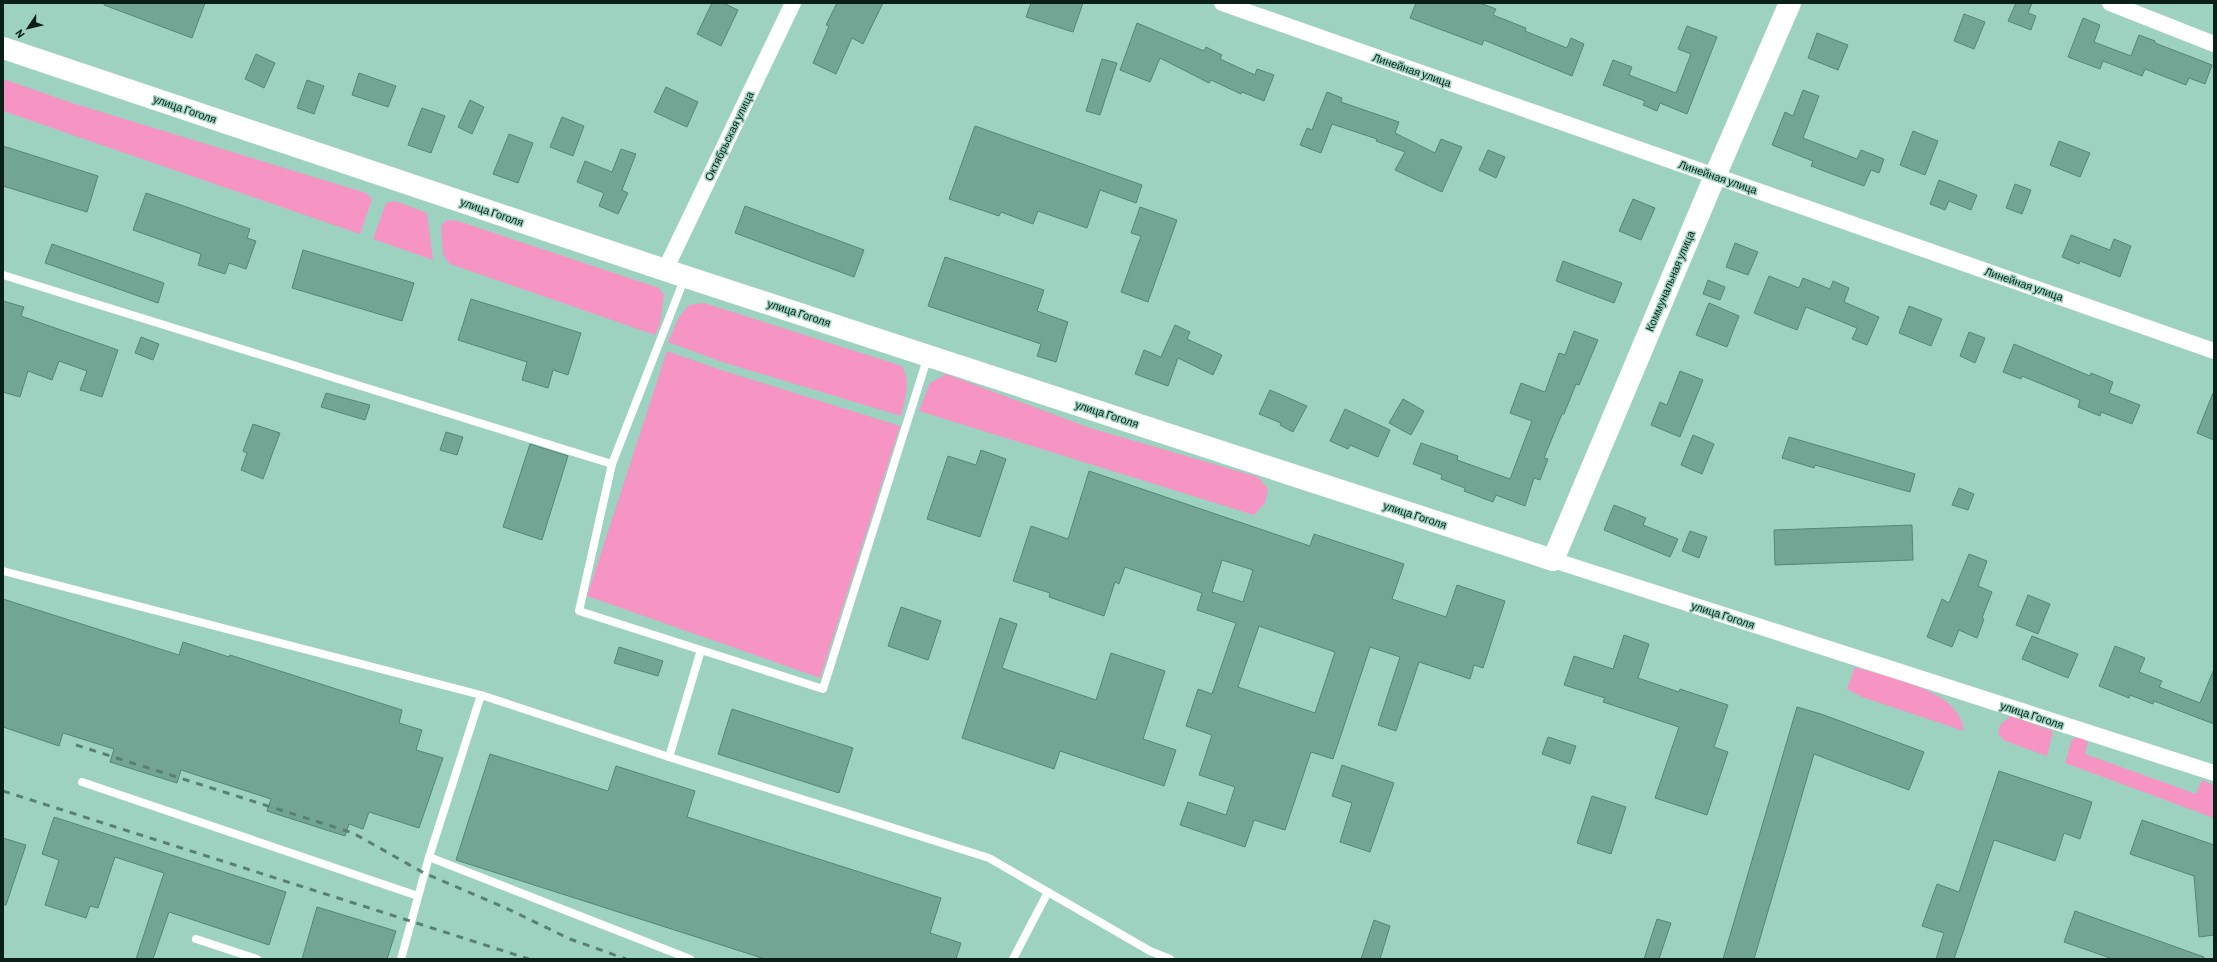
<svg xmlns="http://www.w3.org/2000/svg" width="2217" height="962" viewBox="0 0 2217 962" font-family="Barlow,sans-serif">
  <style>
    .green { fill: #f695c3 }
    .building { fill: #72a593; stroke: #548776; fill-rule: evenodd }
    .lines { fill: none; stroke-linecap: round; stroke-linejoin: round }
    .lane { stroke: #fff; stroke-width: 8 }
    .street { stroke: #fff; stroke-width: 16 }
    .secondary { stroke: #fff; stroke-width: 22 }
    .rail { stroke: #5a8073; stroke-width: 3; stroke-dasharray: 7 7; stroke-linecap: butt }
    .labels { text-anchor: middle; stroke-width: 3; stroke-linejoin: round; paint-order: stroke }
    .street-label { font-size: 11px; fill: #0a1f18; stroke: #9ed2c0 }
  </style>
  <rect width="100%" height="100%" fill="#9ed2c0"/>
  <g class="green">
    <path d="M 3,79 L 72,103 L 366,193 L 372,199 L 360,234 L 3,111 Z"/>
    <path d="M 395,201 L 427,213 L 433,260 L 373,239 L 386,203 Z"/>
    <path d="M 447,220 L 458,221 L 659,288 L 664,295 L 660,324 L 655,335 L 450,264 L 443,255 L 441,226 Z"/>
    <path d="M 704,303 L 902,366 C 911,382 905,399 901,416 L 722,362 L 668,342 L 679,317 L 689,305 Z"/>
    <path d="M 667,351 L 721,370 L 900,426 L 820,678 L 587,596 Z"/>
    <path d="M 946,374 L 1090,428 L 1258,477 L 1268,489 L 1265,503 L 1254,515 L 919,411 L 930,383 Z"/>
    <path d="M 1855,667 C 1883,676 1945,688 1959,716 C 1962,721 1963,726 1964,731 L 1862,697 L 1847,689 Z"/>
    <path d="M 2011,716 L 2053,731 L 2047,756 L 2005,741 L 1998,734 L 2000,725 Z"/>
    <path d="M 2079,737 L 2088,742 L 2085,754 L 2196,794 L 2202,780 L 2214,785 L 2214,818 L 2065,763 L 2072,739 Z"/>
  </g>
  <g class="building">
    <path d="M 104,3 L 205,3 L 192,38 L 104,5 Z"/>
    <path d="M 712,3 L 723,3 L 738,10 L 721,46 L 697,34 Z"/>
    <path d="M 837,3 L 883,3 L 863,44 L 852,38 L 836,74 L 813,63 L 829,26 L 826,25 Z"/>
    <path d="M 1031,3 L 1083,3 L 1073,32 L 1026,17 Z"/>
    <path d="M 1416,3 L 1480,3 L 1496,9 L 1493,15 L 1526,28 L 1525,31 L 1567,48 L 1571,38 L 1584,44 L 1572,76 L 1484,40 L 1482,45 L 1410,18 Z"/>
    <path d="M 2016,3 L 2032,3 L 2028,13 L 2036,16 L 2031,30 L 2008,21 Z"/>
    <path d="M 1964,14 L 1985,22 L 1974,49 L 1954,41 Z"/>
    <path d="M 2083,18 L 2100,25 L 2094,42 L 2131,56 L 2139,35 L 2155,41 L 2155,43 L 2212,65 L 2205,84 L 2189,78 L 2186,85 L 2145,69 L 2142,76 L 2103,61 L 2100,69 L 2068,57 Z"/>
    <path d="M 1137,23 L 1204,51 L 1206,47 L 1222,55 L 1220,59 L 1255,75 L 1257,69 L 1274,75 L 1264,101 L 1242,92 L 1241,94 L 1211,80 L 1209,83 L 1160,58 L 1150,82 L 1120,70 Z"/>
    <path d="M 1687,26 L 1717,37 L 1687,114 L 1660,103 L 1657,111 L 1643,105 L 1645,101 L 1603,85 L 1613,60 L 1632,67 L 1629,75 L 1676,93 L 1691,54 L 1678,49 Z"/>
    <path d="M 1817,33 L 1848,45 L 1838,70 L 1808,58 Z"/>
    <path d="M 256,54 L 275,63 L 264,88 L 245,79 Z"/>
    <path d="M 1102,59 L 1117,63 L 1100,115 L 1086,111 Z"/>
    <path d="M 359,73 L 396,86 L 388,107 L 352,95 Z"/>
    <path d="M 307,80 L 324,86 L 314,114 L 297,108 Z"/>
    <path d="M 666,87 L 698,102 L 687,127 L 654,112 Z"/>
    <path d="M 1803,90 L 1819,96 L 1803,138 L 1857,159 L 1861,150 L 1884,159 L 1879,173 L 1871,170 L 1864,186 L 1811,166 L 1813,161 L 1772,145 L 1785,112 L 1793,116 Z"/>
    <path d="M 1327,92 L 1342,98 L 1341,102 L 1399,122 L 1395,133 L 1435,153 L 1441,139 L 1462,147 L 1442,192 L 1395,170 L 1405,152 L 1376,141 L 1377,139 L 1332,124 L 1321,153 L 1300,145 L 1307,128 L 1312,130 Z"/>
    <path d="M 470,100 L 484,107 L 472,134 L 458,127 Z"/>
    <path d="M 422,108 L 445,116 L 431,153 L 408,145 Z"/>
    <path d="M 562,117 L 584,126 L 573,156 L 550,147 Z"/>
    <path d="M 975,126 L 1142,185 L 1136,203 L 1100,190 L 1087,228 L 1038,211 L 1033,224 L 1001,212 L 999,216 L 949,199 Z"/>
    <path d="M 1913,131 L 1938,141 L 1925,175 L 1900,165 Z"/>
    <path d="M 509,134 L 533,143 L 518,183 L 493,174 Z"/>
    <path d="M 2059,141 L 2090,153 L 2080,177 L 2050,165 Z"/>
    <path d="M 3,146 L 98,176 L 87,212 L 3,186 Z"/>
    <path d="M 621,149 L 636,154 L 622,190 L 628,193 L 618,214 L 599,206 L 604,193 L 577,182 L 585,161 L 612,172 Z"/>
    <path d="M 1488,150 L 1505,157 L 1496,178 L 1479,170 Z"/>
    <path d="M 1939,180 L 1977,195 L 1971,210 L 1949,201 L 1945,210 L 1930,204 Z"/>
    <path d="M 2015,184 L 2031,190 L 2022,214 L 2006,208 Z"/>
    <path d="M 146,193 L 250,229 L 247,238 L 256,241 L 246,269 L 229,263 L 225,274 L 198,265 L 201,254 L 133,230 Z"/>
    <path d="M 1633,199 L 1655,208 L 1641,240 L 1619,231 Z"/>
    <path d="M 745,206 L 864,250 L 854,277 L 735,233 Z"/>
    <path d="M 1140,207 L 1177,220 L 1148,302 L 1121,292 L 1141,236 L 1131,233 Z"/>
    <path d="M 2071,235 L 2110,250 L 2114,239 L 2131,246 L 2120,277 L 2080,261 L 2079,264 L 2062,257 Z"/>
    <path d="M 1735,243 L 1758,252 L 1748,275 L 1726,267 Z"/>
    <path d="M 52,244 L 164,283 L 158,303 L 45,263 Z"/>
    <path d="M 303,250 L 414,283 L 402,321 L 292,288 Z"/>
    <path d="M 945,257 L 1044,290 L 1037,311 L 1068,322 L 1056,362 L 1037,356 L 1041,344 L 928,306 Z"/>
    <path d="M 1563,261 L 1622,283 L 1614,303 L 1556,281 Z"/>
    <path d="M 1769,276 L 1799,288 L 1803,278 L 1830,289 L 1833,281 L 1849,288 L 1844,302 L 1879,317 L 1867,345 L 1852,339 L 1857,328 L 1806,307 L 1797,330 L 1754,313 Z"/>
    <path d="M 1708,280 L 1725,287 L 1720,300 L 1703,294 Z"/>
    <path d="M 471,299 L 581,333 L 568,375 L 553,370 L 548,388 L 522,380 L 527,362 L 458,340 Z"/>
    <path d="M 3,301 L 24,307 L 21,316 L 118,350 L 102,397 L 80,390 L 87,371 L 59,361 L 52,380 L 28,371 L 20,397 L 3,392 Z"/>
    <path d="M 1709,303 L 1739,316 L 1727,347 L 1696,335 Z"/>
    <path d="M 1909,306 L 1942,319 L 1931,346 L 1899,333 Z"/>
    <path d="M 1175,325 L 1190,332 L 1187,339 L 1222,355 L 1213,375 L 1178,358 L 1168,386 L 1135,374 L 1144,350 L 1161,357 Z"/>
    <path d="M 1574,331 L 1598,340 L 1579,385 L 1576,384 L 1564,414 L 1562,414 L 1544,458 L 1548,459 L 1540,480 L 1534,478 L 1525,506 L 1496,495 L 1493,502 L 1464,491 L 1465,488 L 1441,479 L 1442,475 L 1413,464 L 1421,443 L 1458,456 L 1457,460 L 1510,479 L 1532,421 L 1510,413 L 1521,383 L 1545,392 L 1559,353 L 1565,355 Z"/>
    <path d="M 1969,332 L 1985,338 L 1975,363 L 1960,356 Z"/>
    <path d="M 141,337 L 159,344 L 153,360 L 135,353 Z"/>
    <path d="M 2014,344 L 2090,376 L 2091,373 L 2113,382 L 2109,393 L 2140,405 L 2132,424 L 2101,412 L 2100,416 L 2078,407 L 2080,400 L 2022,376 L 2021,379 L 2003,372 Z"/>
    <path d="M 1680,371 L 1703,380 L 1680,437 L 1651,425 L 1660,402 L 1667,405 Z"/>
    <path d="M 1270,390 L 1307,406 L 1293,432 L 1280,425 L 1281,423 L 1259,414 Z"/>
    <path d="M 326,393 L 370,405 L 365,420 L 321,407 Z"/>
    <path d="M 2213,393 L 2214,394 L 2214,440 L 2197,433 Z"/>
    <path d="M 1403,399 L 1424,411 L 1411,435 L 1389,423 Z"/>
    <path d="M 1345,409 L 1390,430 L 1378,457 L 1350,445 L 1348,449 L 1330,441 Z"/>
    <path d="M 253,424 L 280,433 L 263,479 L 241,470 L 247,453 L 243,451 Z"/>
    <path d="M 446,432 L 463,437 L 457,455 L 440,450 Z"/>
    <path d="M 1693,435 L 1714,444 L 1702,474 L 1681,465 Z"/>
    <path d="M 1789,437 L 1915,474 L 1910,492 L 1815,465 L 1814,468 L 1782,458 Z"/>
    <path d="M 530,444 L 568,456 L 542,540 L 503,527 Z"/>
    <path d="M 981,450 L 1006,459 L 980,537 L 927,519 L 948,456 L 976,465 Z"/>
    <path d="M 1089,471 L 1310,546 L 1314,534 L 1404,564 L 1392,599 L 1446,617 L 1457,585 L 1505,601 L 1483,668 L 1474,665 L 1470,679 L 1419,662 L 1396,731 L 1378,725 L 1400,657 L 1370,647 L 1333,759 L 1311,752 L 1285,830 L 1254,820 L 1245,847 L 1180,825 L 1188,802 L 1226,815 L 1235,787 L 1199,775 L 1212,735 L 1186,726 L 1198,689 L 1212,694 L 1236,623 L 1197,610 L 1202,593 L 1125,567 L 1119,584 L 1115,582 L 1104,616 L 1049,597 L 1050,593 L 1013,581 L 1031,526 L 1068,539 ZM 1222,560 L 1253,570 L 1243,602 L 1212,592 ZM 1259,626 L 1335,652 L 1315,713 L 1238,687 Z"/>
    <path d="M 1959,488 L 1974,494 L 1968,510 L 1952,505 Z"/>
    <path d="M 1614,505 L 1646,518 L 1643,525 L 1678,539 L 1670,557 L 1604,530 Z"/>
    <path d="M 1912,525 L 1913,560 L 1775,565 L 1774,530 Z"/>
    <path d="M 1690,531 L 1707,537 L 1699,558 L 1682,551 Z"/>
    <path d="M 1969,554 L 1987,561 L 1978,586 L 1992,592 L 1982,618 L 1984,619 L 1977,638 L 1959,630 L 1952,647 L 1927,637 L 1942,599 L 1949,603 Z"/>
    <path d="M 2028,595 L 2050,604 L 2038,634 L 2016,625 Z"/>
    <path d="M 3,599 L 179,655 L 183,642 L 229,657 L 230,655 L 402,710 L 399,723 L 422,730 L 416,750 L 443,758 L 419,828 L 369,812 L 363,829 L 349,824 L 345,836 L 267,811 L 271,799 L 181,770 L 177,783 L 110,762 L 114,749 L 63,733 L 59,746 L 3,727 Z"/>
    <path d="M 901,607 L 941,621 L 928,660 L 888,646 Z"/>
    <path d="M 1000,618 L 1017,624 L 1002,668 L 1096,700 L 1111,653 L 1165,671 L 1143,739 L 1176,750 L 1164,786 L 1060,751 L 1054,769 L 962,738 Z"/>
    <path d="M 1624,635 L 1649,644 L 1638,678 L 1679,692 L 1680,689 L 1728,705 L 1714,747 L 1728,752 L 1707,815 L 1655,798 L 1679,727 L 1603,702 L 1605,698 L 1564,685 L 1574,656 L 1613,669 Z"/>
    <path d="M 2032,636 L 2078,654 L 2068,678 L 2022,659 Z"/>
    <path d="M 2115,646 L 2145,658 L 2139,672 L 2162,681 L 2159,687 L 2200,703 L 2214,669 L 2214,724 L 2154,701 L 2153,704 L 2130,695 L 2129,698 L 2099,686 Z"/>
    <path d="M 619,647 L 663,661 L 658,676 L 614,663 Z"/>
    <path d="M 1797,707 L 1821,714 L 1924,752 L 1909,790 L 1814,754 L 1754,959 L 1723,959 Z"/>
    <path d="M 732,709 L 853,748 L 839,793 L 718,754 Z"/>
    <path d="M 1548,737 L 1576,746 L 1570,764 L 1542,754 Z"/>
    <path d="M 490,754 L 608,791 L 616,766 L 695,791 L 687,817 L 941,898 L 930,933 L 961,943 L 956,959 L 765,959 L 456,860 Z"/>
    <path d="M 1342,765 L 1394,783 L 1370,852 L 1340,842 L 1352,803 L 1332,796 Z"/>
    <path d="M 1999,771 L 2092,802 L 2080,839 L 2064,833 L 2055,861 L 1994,840 L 1954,959 L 1936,959 L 1944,933 L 1922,926 L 1937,884 L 1959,892 Z"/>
    <path d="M 1592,796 L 1626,807 L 1611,854 L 1577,843 Z"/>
    <path d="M 54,817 L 286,892 L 269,945 L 169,912 L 153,959 L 136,959 L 164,873 L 115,857 L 98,908 L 90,906 L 86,918 L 45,905 L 59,860 L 42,854 Z"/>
    <path d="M 2142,820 L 2214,845 L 2214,935 L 2199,937 L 2194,876 L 2130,854 Z"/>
    <path d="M 3,838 L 26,845 L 6,905 L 3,905 Z"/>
    <path d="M 317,907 L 396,931 L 387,959 L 302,959 Z"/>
    <path d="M 2075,911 L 2204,957 L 2204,959 L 2113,959 L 2064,942 Z"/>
    <path d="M 1657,919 L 1671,923 L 1659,959 L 1644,959 Z"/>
    <path d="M 1374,920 L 1390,926 L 1380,959 L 1361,959 Z"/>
  </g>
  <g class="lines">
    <g class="lane">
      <path d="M 3,275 L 612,464 L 685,277"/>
      <path d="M 612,464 L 579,611 L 823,689 L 928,356"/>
      <path d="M 3,571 L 481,695 L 669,757"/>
      <path d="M 701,650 L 669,757 L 989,858 L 1150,951 L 1170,959"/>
      <path d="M 82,782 L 418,896"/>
      <path d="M 429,857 L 690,959"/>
      <path d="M 196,939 L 257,959"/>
      <path d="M 401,959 L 429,857 L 481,695"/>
      <path d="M 1013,959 L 1048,892"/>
    </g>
    <g class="street">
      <path d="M 1222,3 L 2214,351"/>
      <path d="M 2110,3 L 2214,44"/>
      <path d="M 665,270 L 793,3"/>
      <path d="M 1553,560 L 2214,773"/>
    </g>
    <path class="secondary" d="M 3,48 L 665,270 L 1553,560 L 1715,176 L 1790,3"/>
    <g class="rail">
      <path d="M 76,745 L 353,833 L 424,873 L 508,909 L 570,939 L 626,959"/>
      <path d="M 3,791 L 529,959"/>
    </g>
  </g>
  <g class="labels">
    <g class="street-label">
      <text transform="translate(1412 70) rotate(19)" y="4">Линейная улица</text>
      <text transform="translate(185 109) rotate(19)" y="4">улица Гоголя</text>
      <text transform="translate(729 136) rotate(-64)" y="4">Октябрьская улица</text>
      <text transform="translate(1718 177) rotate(19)" y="4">Линейная улица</text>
      <text transform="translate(492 212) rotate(19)" y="4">улица Гоголя</text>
      <text transform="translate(1670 281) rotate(-67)" y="4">Коммунальная улица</text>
      <text transform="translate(2024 284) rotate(19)" y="4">Линейная улица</text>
      <text transform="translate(799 313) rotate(18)" y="4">улица Гоголя</text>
      <text transform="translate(1107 414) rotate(18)" y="4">улица Гоголя</text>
      <text transform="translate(1415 515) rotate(18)" y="4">улица Гоголя</text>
      <text transform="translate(1723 615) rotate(18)" y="4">улица Гоголя</text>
      <text transform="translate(2032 715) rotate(18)" y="4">улица Гоголя</text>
    </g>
  </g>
  <rect width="2217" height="962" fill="none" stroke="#0a1f18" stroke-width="8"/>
  <g transform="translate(28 28) rotate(235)" stroke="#9ed2c0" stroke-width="3" paint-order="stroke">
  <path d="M0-3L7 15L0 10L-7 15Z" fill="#0a1f18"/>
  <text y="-6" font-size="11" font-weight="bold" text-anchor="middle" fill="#0a1f18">N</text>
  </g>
</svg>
